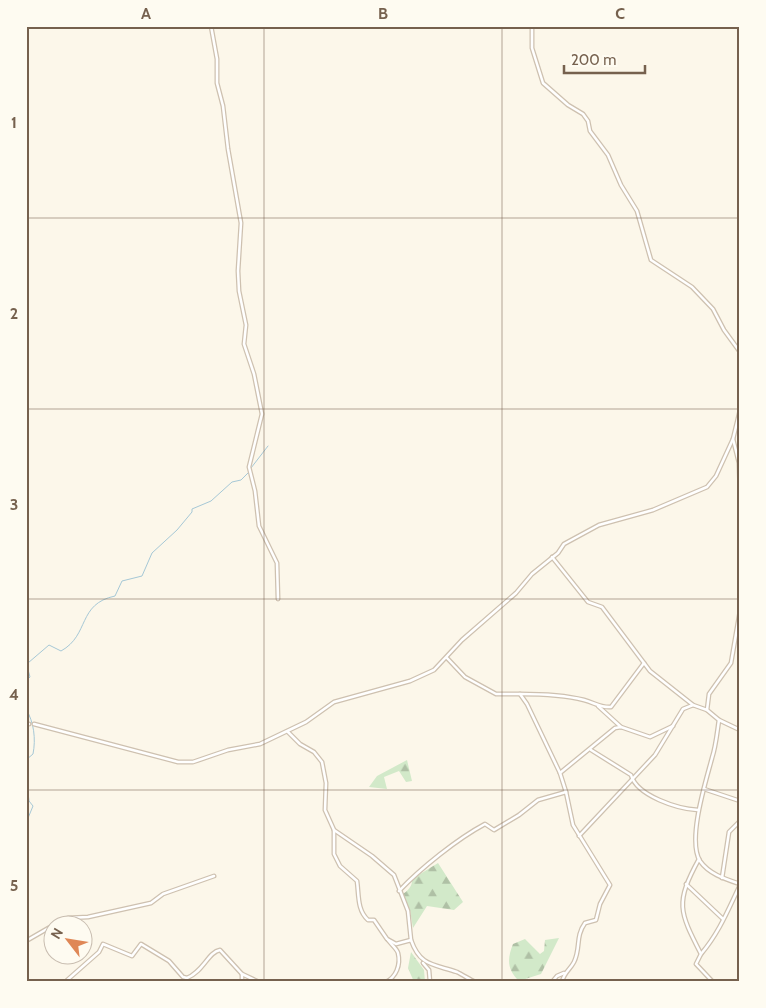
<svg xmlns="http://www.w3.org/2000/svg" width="766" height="1008" viewBox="0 0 766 1008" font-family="Cabin,sans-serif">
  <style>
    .forest { fill: url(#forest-firs) }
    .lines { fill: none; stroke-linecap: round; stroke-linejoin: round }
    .stream { stroke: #a6c8d6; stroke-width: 1 }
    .minor-casing { stroke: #cec1b0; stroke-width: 5 }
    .minor { stroke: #fff; stroke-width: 2.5 }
    .grid { fill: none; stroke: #76614e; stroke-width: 1; stroke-opacity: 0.55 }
    .neatline { fill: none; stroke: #76614e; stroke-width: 2 }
    .grid-label { font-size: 16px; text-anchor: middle; font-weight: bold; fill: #76614e }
  </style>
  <defs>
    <pattern id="forest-firs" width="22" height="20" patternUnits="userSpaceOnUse" patternTransform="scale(1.25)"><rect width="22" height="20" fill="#d2e9c9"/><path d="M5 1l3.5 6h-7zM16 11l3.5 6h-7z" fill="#afc0a5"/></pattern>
  </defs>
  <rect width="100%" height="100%" fill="#fcf7ea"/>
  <g class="forest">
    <path d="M 407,760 L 412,781 L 406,782 L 399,771 L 384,777 L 387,789 L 369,787 L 377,776 Z"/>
    <path d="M 438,863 L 463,902 L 454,910 L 427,906 L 413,928 L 410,910 L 401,895 C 407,892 413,886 412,879 Z"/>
    <path d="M 559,938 L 541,974 L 519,981 C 507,970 507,959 513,944 L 525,939 L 540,954 L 544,951 L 545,940 Z"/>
    <path d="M 411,952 L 424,970 L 425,982 L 414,982 L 408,968 Z"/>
  </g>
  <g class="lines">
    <g class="stream">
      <path d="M 251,468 L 268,446"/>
      <path d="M 26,662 L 30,677 L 26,681"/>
      <path d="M 28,663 L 49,645 L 61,651 C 90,635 77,604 115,596 L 122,581 L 142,576 L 152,553 L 177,530 L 192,512 L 192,509 L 211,501 L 232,482 L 241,480 L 248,473"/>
      <path d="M 26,709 C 34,722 36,739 33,754 L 26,760"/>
      <path d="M 26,776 L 29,801 L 33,806 L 26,823"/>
    </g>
    <g class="minor-casing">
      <g id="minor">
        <path d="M 211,26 L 217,59 L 217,83 L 223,106 L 228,149 L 241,223 L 238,271 L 239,291 L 246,325 L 244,344 L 254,374 L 262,414 L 249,467 L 255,491 L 259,526 L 277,563 L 278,599"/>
        <path d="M 532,26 L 532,48 L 543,83 L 568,105 L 583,114 L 588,121 L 590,131 L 608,155 L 621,185 L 637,211 L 651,260 L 692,287 L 713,309 L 724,330 L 740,352"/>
        <path d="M 740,410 L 733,439 L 739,463 L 740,495"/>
        <path d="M 552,557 L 588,602 L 602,607 L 650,671 L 693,705"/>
        <path d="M 740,611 L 731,663 L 709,694 L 707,710 L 719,720 C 717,733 716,746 712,758 C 706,781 687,840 700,861 C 709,874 725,879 740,884"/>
        <path d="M 447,658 L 465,677 L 496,694 L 520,694 L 527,704 L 560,773 L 566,792 L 573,825 L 610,885 L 600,904 L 596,920 L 585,923 C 575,937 581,948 574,962 C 570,970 564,972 562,982"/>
        <path d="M 520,694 C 541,694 564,695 584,700 C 595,703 601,708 611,707 L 644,663"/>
        <path d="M 598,706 L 621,727"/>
        <path d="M 719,720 L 740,730"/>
        <path d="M 26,724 L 29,724"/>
        <path d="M 34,724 L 178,762 L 193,762 L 228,750 L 260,744 L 306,722 L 334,702 L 410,681 L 434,670 L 462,640 L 516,593 L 532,574 L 558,553 L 564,544 L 599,525 L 653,510 L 707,487 L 716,476 L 733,439"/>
        <path d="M 288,732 L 300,744 L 314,752 L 322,762 L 326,783 L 325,810 L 334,830 L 334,854 L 340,866 L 357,881 C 359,895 357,910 368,920 L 374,920 L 387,939 L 396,944 L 411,940 C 420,966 433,964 457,972 C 463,975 469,979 475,982"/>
        <path d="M 591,750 L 631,775 C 637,796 678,809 698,810"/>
        <path d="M 560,773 L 615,728 L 621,727 L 650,737 L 673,726"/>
        <path d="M 704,789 L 740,801"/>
        <path d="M 334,830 L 372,856 L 394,875 L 408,911 L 411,940"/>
        <path d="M 579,836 L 655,755 L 683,709 L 693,705 L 707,710"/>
        <path d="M 699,859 C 675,903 679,911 701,954 L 696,964 L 713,982"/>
        <path d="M 722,878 L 729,832 L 740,821"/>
        <path d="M 686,884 L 723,919"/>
        <path d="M 399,891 C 421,868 457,839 485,824 L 494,830 L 519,815 L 538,800 L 566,792"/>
        <path d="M 53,926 L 68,918 L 88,917 L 151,903 L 163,894 L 214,876"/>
        <path d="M 26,941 L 52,926"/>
        <path d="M 701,954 C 719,933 728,910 740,885"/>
        <path d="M 423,963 L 429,970 L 430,982"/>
        <path d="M 242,974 L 259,982"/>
        <path d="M 65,982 L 99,952 L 103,944 L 132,956 L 141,944 L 169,961 L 183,977 L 187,978 C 204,971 208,952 220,950 L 242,974 L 242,982"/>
        <path d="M 386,982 C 396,977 401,965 398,953 C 397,949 391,944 388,940"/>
        <path d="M 552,982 L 557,976 L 564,973"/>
      </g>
    </g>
    <use href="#minor" class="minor"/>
  </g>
  <path class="grid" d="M 264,26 L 264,982M 502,26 L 502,982M 26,218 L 740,218M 26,409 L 740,409M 26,599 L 740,599M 26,790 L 740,790"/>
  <rect width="766" height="1008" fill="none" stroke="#fefbf1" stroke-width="55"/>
  <g transform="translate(68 940) rotate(301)"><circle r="24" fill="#fefbf1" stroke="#c8bdb0"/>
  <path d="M0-4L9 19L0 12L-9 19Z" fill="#df8756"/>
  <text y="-8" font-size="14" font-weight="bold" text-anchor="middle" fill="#76614e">N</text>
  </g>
  <path d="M564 65v8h81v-8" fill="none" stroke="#76614e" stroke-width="2.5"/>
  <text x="571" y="65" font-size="15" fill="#76614e" stroke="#fefbf1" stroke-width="4" paint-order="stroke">200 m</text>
  <rect x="28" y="28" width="710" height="952" class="neatline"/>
  <g class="grid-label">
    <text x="146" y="19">A</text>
    <text x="383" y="19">B</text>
    <text x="620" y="19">C</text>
    <text x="14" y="128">1</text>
    <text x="14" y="319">2</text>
    <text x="14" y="510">3</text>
    <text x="14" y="700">4</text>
    <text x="14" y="891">5</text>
  </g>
</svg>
